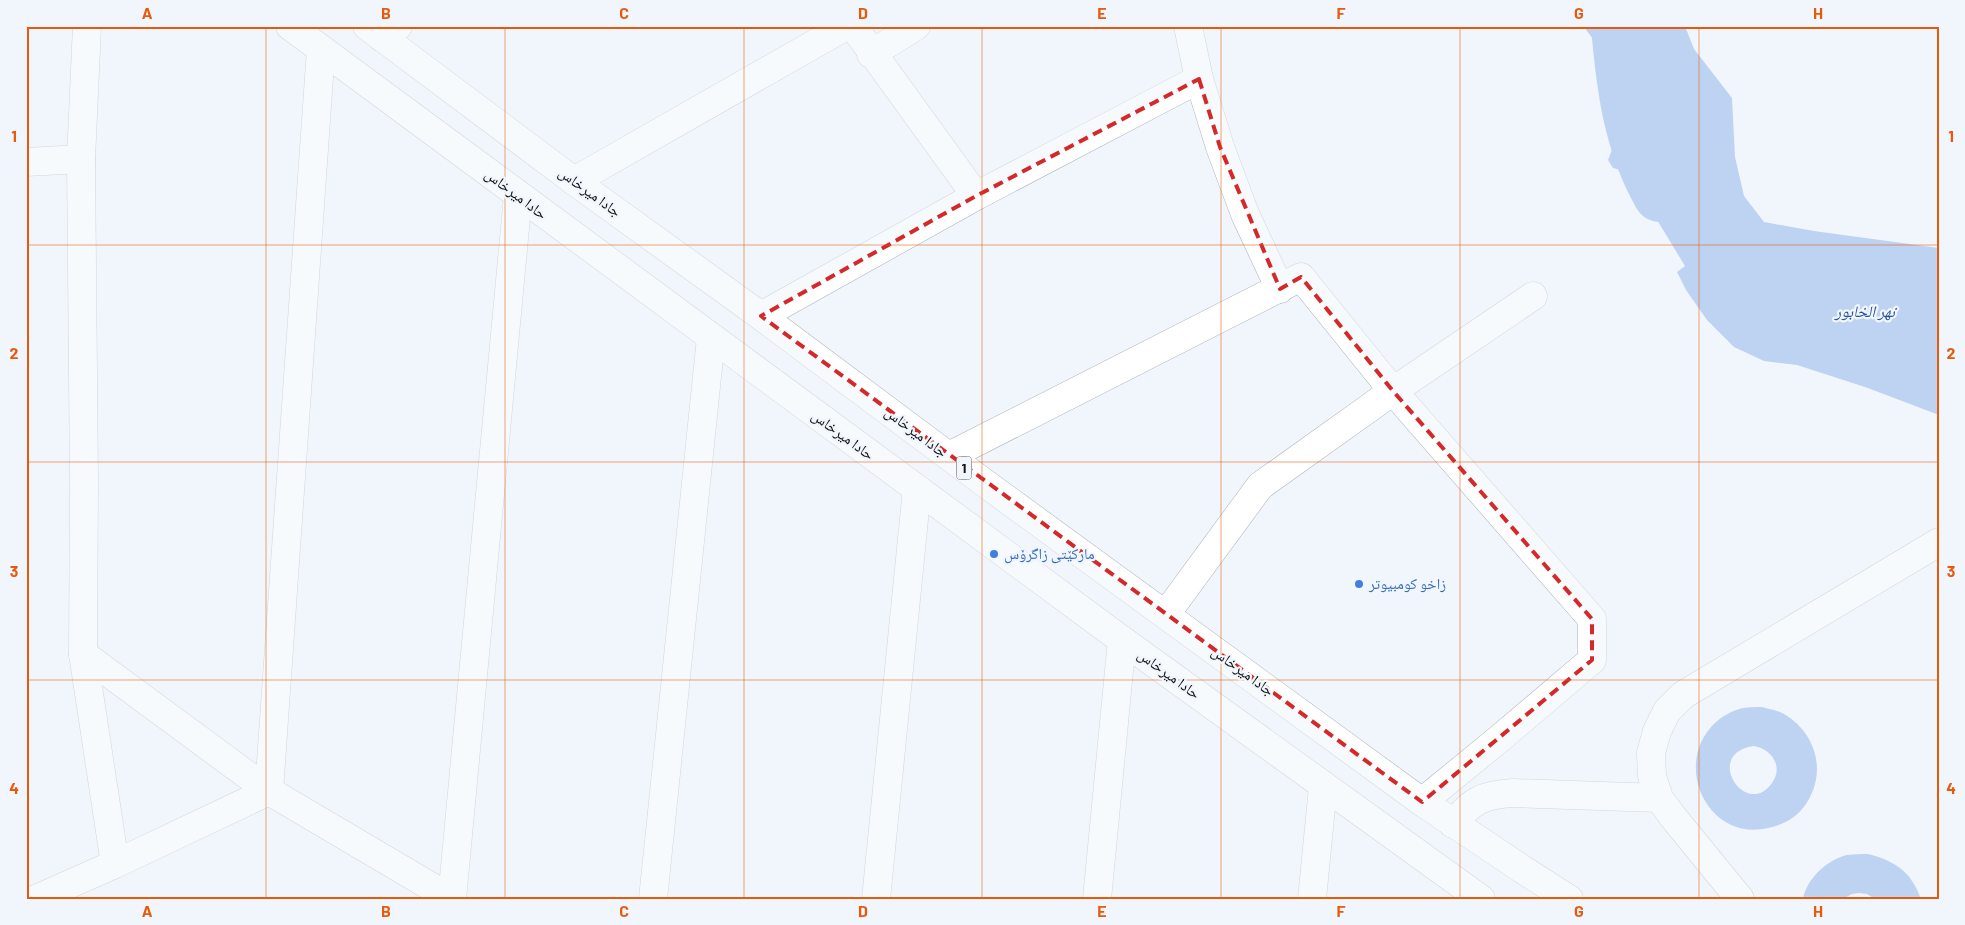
<svg xmlns="http://www.w3.org/2000/svg" width="1965" height="925" viewBox="0 0 1965 925" font-family="Barlow,'Noto Naskh Arabic',sans-serif">
  <style>
    .water { fill: #82a8e7; fill-rule: evenodd }
    .lines { fill: none; stroke-linecap: round; stroke-linejoin: round }
    .river { stroke: #82a8e7; stroke-width: 54 }
    .minor-casing { stroke: #abb1b7; stroke-width: 29 }
    .major-casing { stroke: #abb1b7; stroke-width: 29 }
    .minor { stroke: #fff; stroke-width: 28 }
    .major { stroke: #fff; stroke-width: 28 }
    .marked { fill: none; stroke: #d62828; stroke-width: 4; stroke-dasharray: 10 6; stroke-linejoin: round }
    .grid { fill: none; stroke: #e8590c; stroke-width: 1; stroke-opacity: 0.55 }
    .shop-dot { fill: #3f7fe0; stroke: #f0f6fc; stroke-width: 2 }
    .labels { text-anchor: middle; stroke-width: 4.5; stroke-linejoin: round; paint-order: stroke }
    .shield { fill: #f0f6fc; stroke: #54575a; stroke-width: 1 }
    .shield-label { font-size: 14px; font-weight: bold; fill: #111315 }
    .street-label { font-size: 15px; fill: #111315; stroke: #f0f6fc }
    .shop-label { font-size: 15px; fill: #366cbe; stroke: #f0f6fc; text-anchor: start }
    .water-label { font-size: 16px; font-style: italic; fill: #28549f; stroke: #f0f6fc }
    .neatline { fill: none; stroke: #e8590c; stroke-width: 2 }
    .grid-label { font-size: 16px; text-anchor: middle; font-weight: bold; fill: #e8590c }
  </style>
  <rect width="100%" height="100%" fill="#f0f6fc"/>
  <g class="water">
    <path d="M 1583,26 L 1685,26 L 1694,49 L 1732,98 L 1735,157 L 1744,196 L 1764,222 L 1814,231 L 1939,248 L 1939,415 L 1865,387 L 1797,365 L 1764,361 L 1734,347 L 1707,320 L 1686,290 L 1677,272 L 1685,266 L 1628,172 L 1613,168 L 1608,160 L 1613,147 L 1632,128 L 1632,105 L 1624,79 Z"/>
    <path d="M 1762,707 C 1769,709 1777,710 1784,714 C 1818,734 1828,776 1803,808 C 1794,819 1782,825 1768,828 C 1707,842 1671,763 1716,722 C 1723,716 1733,710 1743,708 C 1749,707 1756,707 1762,707 ZM 1754,746 C 1771,749 1784,766 1772,783 C 1746,820 1702,753 1754,746 Z"/>
    <path d="M 1868,854 C 1895,861 1911,871 1921,899 L 1875,899 L 1867,894 L 1859,893 L 1852,894 L 1843,899 L 1803,899 C 1807,878 1827,860 1847,855 C 1854,854 1861,854 1868,854 Z"/>
  </g>
  <g class="lines">
    <path class="river" d="M 1618,26 C 1623,85 1630,143 1660,195"/>
    <g class="minor-casing">
      <g id="minor">
        <path d="M 87,26 L 81,159 L 84,483 L 83,654 L 269,791 L 452,899"/>
        <path d="M 853,26 L 976,196"/>
        <path d="M 1188,26 L 1199,79 L 1220,147 L 1245,214 L 1280,289"/>
        <path d="M 381,37 L 398,26"/>
        <path d="M 871,54 L 916,26"/>
        <path d="M 26,162 L 81,159"/>
        <path d="M 574,181 L 846,26"/>
        <path d="M 761,316 L 976,196 L 1199,79"/>
        <path d="M 949,456 L 1301,277 L 1393,391 L 1592,619 L 1592,660 L 1499,739 L 1422,802"/>
        <path d="M 1166,614 L 1260,486 L 1393,391 L 1533,296"/>
        <path d="M 83,654 L 115,864"/>
        <path d="M 1453,824 C 1472,800 1483,795 1513,793 L 1659,798"/>
        <path d="M 36,899 L 115,864 L 269,791 L 321,49"/>
        <path d="M 452,899 L 518,196"/>
        <path d="M 653,899 L 711,338"/>
        <path d="M 876,899 L 917,489"/>
        <path d="M 1097,899 L 1122,640"/>
        <path d="M 1312,899 L 1323,787"/>
        <path d="M 1740,899 L 1673,817 L 1659,798 L 1652,776 L 1651,753 L 1657,731 L 1667,711 L 1683,695 L 1939,542"/>
      </g>
    </g>
    <g class="major-casing">
      <g id="major">
        <path d="M 290,26 L 1122,640 L 1481,899"/>
        <path d="M 367,26 L 574,181 L 761,316 L 986,484 L 1422,802 L 1522,869 L 1569,899"/>
      </g>
    </g>
    <use href="#minor" class="minor"/>
    <use href="#major" class="major"/>
  </g>
  <path d="M0 0H1965V925H0ZM 1199,79 L 1220,147 L 1280,289 L 1301,277 L 1393,391 L 1592,619 L 1592,660 L 1422,802 L 761,316 L 976,196 Z" fill="#f0f6fc" fill-opacity=".55" fill-rule="evenodd"/>
  <path class="marked" d="M 1199,79 L 1220,147 L 1280,289 L 1301,277 L 1393,391 L 1592,619 L 1592,660 L 1422,802 L 761,316 L 976,196 Z"/>
  <path class="grid" d="M 266,26 L 266,899M 505,26 L 505,899M 744,26 L 744,899M 982,26 L 982,899M 1221,26 L 1221,899M 1460,26 L 1460,899M 1699,26 L 1699,899M 26,245 L 1939,245M 26,462 L 1939,462M 26,680 L 1939,680"/>
  <g class="shop-dot">
    <circle cx="994" cy="554" r="5"/>
    <circle cx="1359" cy="584" r="5"/>
  </g>
  <g class="labels">
    <rect class="shield" x="956.5" y="456.5" width="15" height="23" rx="4"/>
    <g class="shield-label">
      <text x="964" y="473">1</text>
    </g>
    <g class="street-label">
      <text transform="translate(590 192) rotate(36)" y="5">جادا ميرخاس</text>
      <text transform="translate(516 194) rotate(37)" y="5">حادا ميرخاس</text>
      <text transform="translate(916 432) rotate(37)" y="5">جادا ميرخاس</text>
      <text transform="translate(843 435) rotate(36)" y="5">حادا ميرخاس</text>
      <text transform="translate(1243 671) rotate(36)" y="5">جادا ميرخاس</text>
      <text transform="translate(1169 674) rotate(36)" y="5">حادا ميرخاس</text>
    </g>
    <g class="shop-label">
      <text x="1004" y="559">مارکێتی زاگرۆس</text>
      <text x="1369" y="589">زاخو كومبيوتر</text>
    </g>
    <g class="water-label">
      <text x="1865" y="317">نهر الخابور</text>
    </g>
  </g>
  <rect width="1965" height="925" fill="none" stroke="#f0f6fc" stroke-width="55"/>
  <rect x="28" y="28" width="1910" height="870" class="neatline"/>
  <g class="grid-label">
    <text x="147" y="19">A</text>
    <text x="386" y="19">B</text>
    <text x="624" y="19">C</text>
    <text x="863" y="19">D</text>
    <text x="1102" y="19">E</text>
    <text x="1341" y="19">F</text>
    <text x="1579" y="19">G</text>
    <text x="1818" y="19">H</text>
    <text x="14" y="142">1</text>
    <text x="1951" y="142">1</text>
    <text x="14" y="359">2</text>
    <text x="1951" y="359">2</text>
    <text x="14" y="577">3</text>
    <text x="1951" y="577">3</text>
    <text x="14" y="794">4</text>
    <text x="1951" y="794">4</text>
    <text x="147" y="917">A</text>
    <text x="386" y="917">B</text>
    <text x="624" y="917">C</text>
    <text x="863" y="917">D</text>
    <text x="1102" y="917">E</text>
    <text x="1341" y="917">F</text>
    <text x="1579" y="917">G</text>
    <text x="1818" y="917">H</text>
  </g>
</svg>
